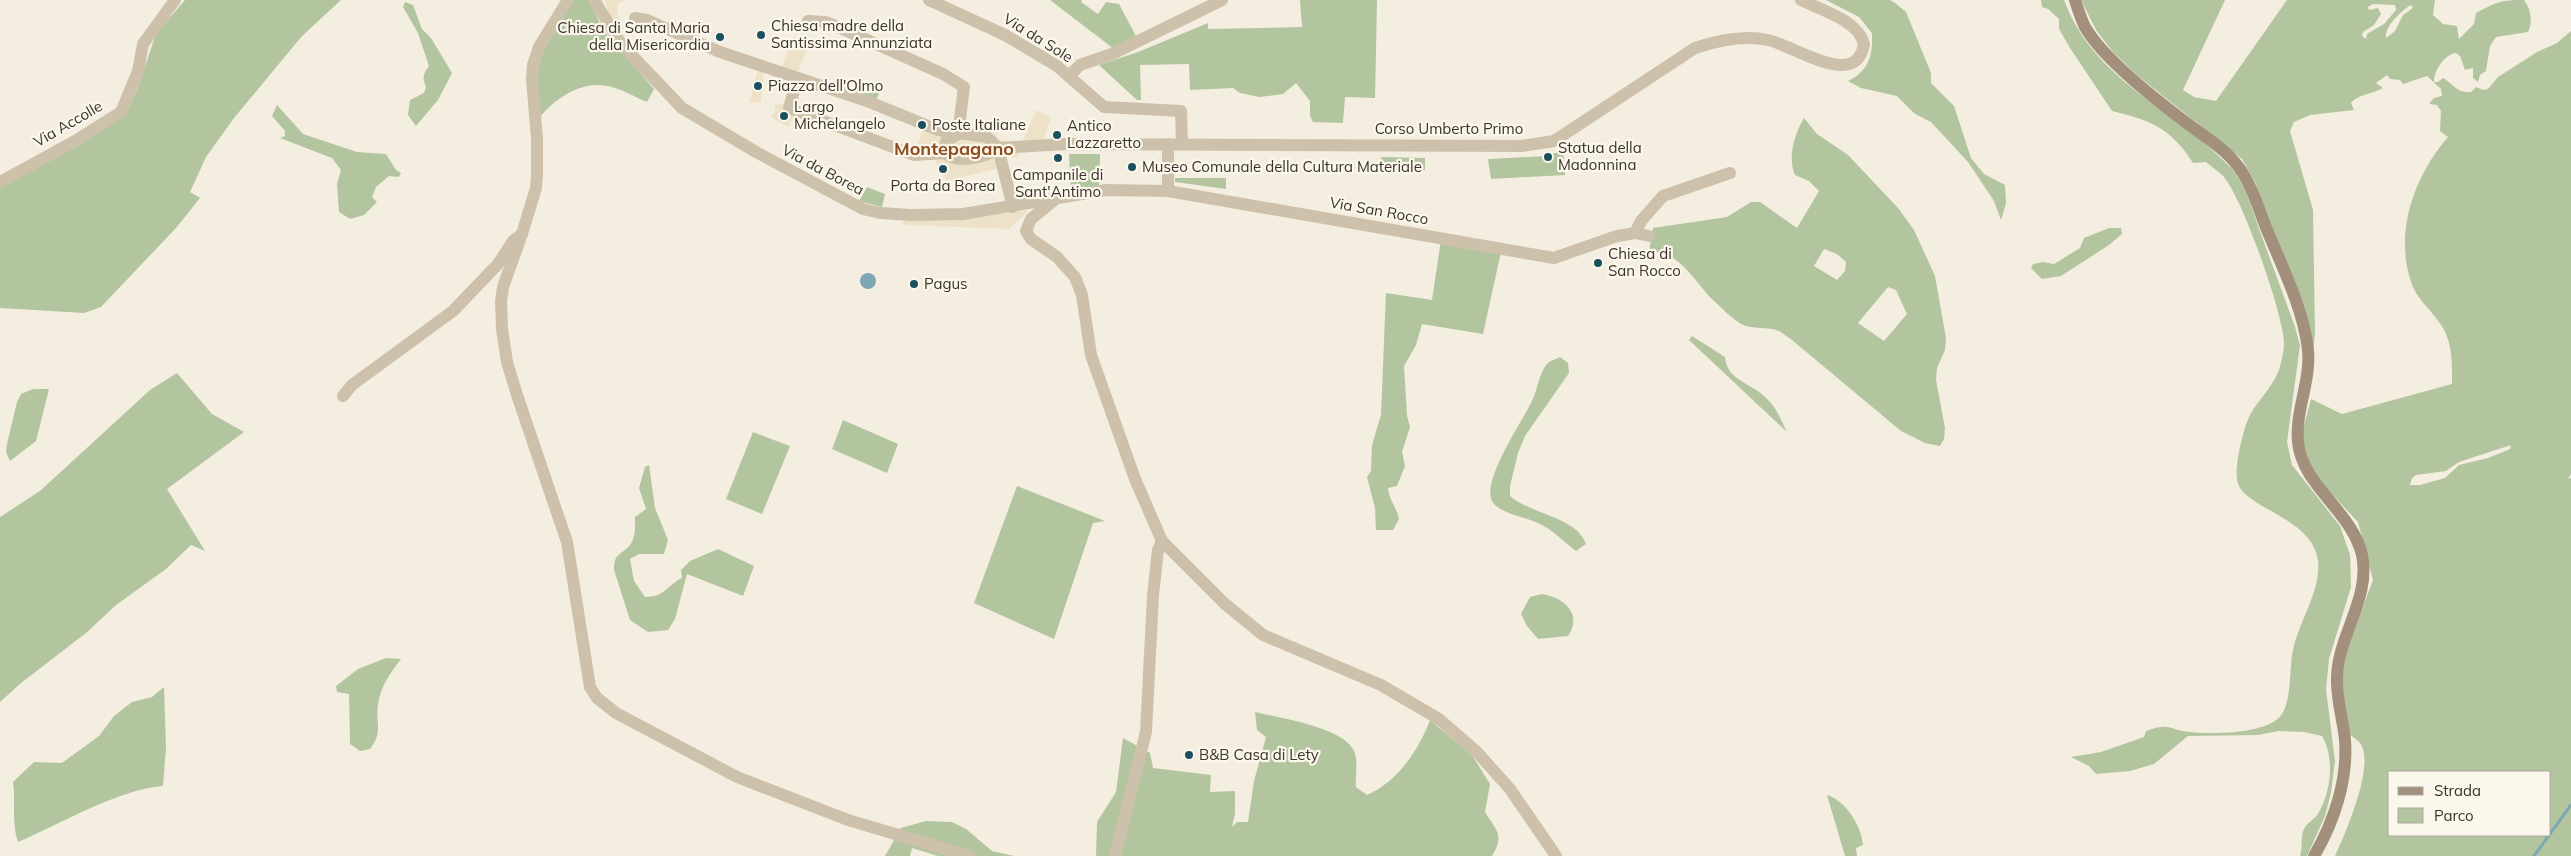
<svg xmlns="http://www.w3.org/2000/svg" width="2571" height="856" viewBox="0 0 2571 856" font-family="Mulish,sans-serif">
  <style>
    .green { fill: #b2c59f; fill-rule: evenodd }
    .plaza { fill: #ede2c7 }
    .water { fill: #7da8b3 }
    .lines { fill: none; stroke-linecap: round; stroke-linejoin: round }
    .stream { stroke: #7da8b3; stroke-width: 3 }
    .minor { stroke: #cec1ab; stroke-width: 12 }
    .secondary { stroke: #a2907c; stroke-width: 12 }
    .poi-dot { fill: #1d505f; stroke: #fbf7ed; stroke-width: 2 }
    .labels { text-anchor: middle; stroke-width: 4.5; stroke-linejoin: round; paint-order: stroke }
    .poi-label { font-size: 15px; fill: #3b332a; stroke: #fbf7ed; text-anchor: start }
    .street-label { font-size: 15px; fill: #3b332a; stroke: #fbf7ed }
    .quarter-label { font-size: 18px; font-weight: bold; fill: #8f4d1f; stroke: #fbf7ed }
  </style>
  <rect width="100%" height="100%" fill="#f4eee0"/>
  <g class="green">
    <path d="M 185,0 L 341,0 L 302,36 L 234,118 L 206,157 L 190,192 L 200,198 L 176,228 L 101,307 L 84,313 L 0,308 L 0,188 L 125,116 L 137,90 L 156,34 Z"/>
    <path d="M 573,0 L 589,0 L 603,30 L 654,89 L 647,102 C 635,97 620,88 607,86 C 581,81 556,98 540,117 C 531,63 543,44 573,0 Z"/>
    <path d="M 1050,0 L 1082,0 L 1081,2 L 1098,14 L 1106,2 L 1119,4 L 1137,38 L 1114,49 Z"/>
    <path d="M 1300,0 L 1377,0 L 1375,98 L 1345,97 L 1343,123 L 1313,122 L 1310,116 L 1310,101 L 1296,83 L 1283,94 L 1260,97 L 1240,93 L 1233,88 L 1190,90 L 1189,64 L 1140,65 L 1141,100 L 1137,100 L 1099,65 L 1138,52 L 1208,23 L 1208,29 L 1302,27 Z"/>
    <path d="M 1826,0 L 1890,0 L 1895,3 L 1906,12 L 1931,73 L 1931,83 L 1954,106 L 1971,158 L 1984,174 L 2005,185 L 2006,203 L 2001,220 L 1994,201 L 1968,162 L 1931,122 L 1915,114 L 1897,96 L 1861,88 L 1848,81 C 1869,71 1873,55 1872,33 L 1859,17 Z"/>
    <path d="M 2041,0 L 2064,0 C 2095,83 2175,108 2231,168 C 2246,185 2253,212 2261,234 C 2272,265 2284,296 2295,327 L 2300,345 L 2287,442 L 2292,465 L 2340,526 L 2350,555 L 2351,587 L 2329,659 L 2326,689 L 2335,761 L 2331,793 L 2325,816 L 2307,856 L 2300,856 C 2303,847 2300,837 2304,829 C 2307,822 2315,820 2319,812 C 2331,791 2335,758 2322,736 L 2304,732 L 2278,731 L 2258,735 L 2188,736 L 2154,764 L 2130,771 L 2096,774 L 2089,766 L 2071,757 L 2101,752 L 2144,737 L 2146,731 C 2150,730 2156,727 2161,727 C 2169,726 2176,730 2183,731 C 2206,735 2269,735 2282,714 C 2292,698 2289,668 2293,650 C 2299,621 2321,591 2318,561 C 2313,516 2239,508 2237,479 C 2235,464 2243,429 2250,415 C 2258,400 2272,388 2279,370 C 2281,363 2284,351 2284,343 C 2283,313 2243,200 2224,177 C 2219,171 2211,167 2206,162 L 2193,163 C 2171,128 2150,120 2112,111 L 2070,48 L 2059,29 L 2059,19 L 2048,9 L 2042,7 Z"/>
    <path d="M 2081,0 L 2225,0 L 2183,90 L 2194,97 L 2216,101 L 2287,0 L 2435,0 L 2433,15 L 2443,24 L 2457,26 L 2459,39 L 2474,24 L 2476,13 C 2497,2 2500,0 2524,0 C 2531,9 2533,22 2528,32 L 2496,37 L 2490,46 L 2486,71 L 2480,75 L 2478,82 L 2473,78 L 2473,68 L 2465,70 L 2460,56 L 2456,53 C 2445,54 2434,70 2434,82 L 2438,82 L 2443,78 C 2454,84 2456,93 2471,92 L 2476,87 L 2483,90 L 2488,89 L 2498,77 L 2537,52 L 2557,43 L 2571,31 L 2571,474 L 2568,479 L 2571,478 L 2571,856 L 2335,856 C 2345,834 2376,764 2360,743 C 2357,740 2352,736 2348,733 L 2341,683 L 2347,649 L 2373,580 L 2358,522 L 2328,490 L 2310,465 L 2301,437 L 2311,399 L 2342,414 L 2452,384 C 2452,362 2453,340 2439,322 C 2430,309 2416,298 2411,282 C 2394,231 2415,175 2448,137 L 2440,131 L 2441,111 L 2437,105 L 2429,104 L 2434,98 L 2442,96 L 2441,89 L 2427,76 L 2403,84 L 2400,80 L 2390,79 L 2387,75 L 2376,83 L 2383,88 C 2373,94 2358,94 2351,103 L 2354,110 L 2310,115 L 2294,122 L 2290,131 L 2313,210 L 2315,332 L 2312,364 L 2256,184 L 2242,159 L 2137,75 L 2113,52 L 2096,30 ZM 2373,4 L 2395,5 L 2396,10 L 2384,24 L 2367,34 L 2366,39 L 2362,36 L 2363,32 L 2374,25 L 2381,14 L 2378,8 L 2369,10 L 2368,7 ZM 2411,5 L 2413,8 L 2403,15 L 2395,31 L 2386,38 C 2384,27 2402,10 2411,5 ZM 2511,445 L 2510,449 L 2488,458 L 2459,465 L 2445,478 L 2420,485 L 2410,485 L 2412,478 L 2416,475 L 2446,471 L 2459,462 ZM 2390,772 L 2550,772 L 2550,835 L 2390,835 Z"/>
    <path d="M 405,2 L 413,5 L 422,29 L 431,38 L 452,73 L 438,100 L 416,126 L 408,115 L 410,100 L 424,93 L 426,87 C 422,78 423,74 429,66 L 418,33 L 403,7 Z"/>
    <path d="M 863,84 L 880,90 L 875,104 L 859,98 Z"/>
    <path d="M 277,105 L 303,134 L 357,152 L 386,154 L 396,170 L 401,173 L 399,177 L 389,176 L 376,187 L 372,197 L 377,202 L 364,215 L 350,219 L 339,212 L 337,184 L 341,170 L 332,158 L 280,138 L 285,136 L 285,131 L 272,116 Z"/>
    <path d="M 1804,118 L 1817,134 L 1848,155 L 1898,208 L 1914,230 L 1935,276 L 1946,338 L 1945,350 L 1937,368 L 1936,380 L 1945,428 L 1944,439 L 1940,446 L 1925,443 L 1901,431 L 1792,340 C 1787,337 1783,333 1779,331 C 1767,326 1753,330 1741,324 C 1731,318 1722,308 1714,301 C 1697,285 1676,246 1649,252 L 1653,228 L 1727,217 L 1751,202 L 1760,202 L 1797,228 L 1819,191 L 1809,181 L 1795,175 C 1787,158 1795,133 1804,118 ZM 1824,249 L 1837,254 L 1846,262 L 1845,271 L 1837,280 L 1814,266 ZM 1888,287 L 1896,290 L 1907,314 L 1884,341 L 1858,323 Z"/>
    <path d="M 1563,150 L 1565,175 L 1491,179 L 1488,159 L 1547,156 Z"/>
    <path d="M 1069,154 L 1100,154 L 1099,188 L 1071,193 Z"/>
    <path d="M 1381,157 L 1425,158 L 1425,170 L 1381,170 Z"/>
    <path d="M 1175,178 L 1226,178 L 1226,189 L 1175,182 Z"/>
    <path d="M 867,187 L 885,194 L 882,207 L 859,201 Z"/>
    <path d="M 2109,228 L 2121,228 L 2122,234 L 2109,245 L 2061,276 L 2042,279 L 2031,268 L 2033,264 L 2043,262 L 2054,264 L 2080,248 L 2084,238 Z"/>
    <path d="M 1441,240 L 1501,252 L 1483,334 L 1422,324 L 1416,345 L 1404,366 L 1407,416 L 1410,427 L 1402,452 L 1405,466 L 1397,486 L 1388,488 C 1389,500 1397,508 1399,519 L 1393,530 L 1376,530 L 1375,508 L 1367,477 L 1371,471 L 1372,445 L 1381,415 L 1386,293 L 1432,300 Z"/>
    <path d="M 1692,336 L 1725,357 C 1727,380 1749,382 1764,396 C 1776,406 1780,418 1787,432 L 1689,340 Z"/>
    <path d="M 1560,357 L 1568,363 L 1569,373 L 1525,436 L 1518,453 L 1510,486 L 1510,496 C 1530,514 1577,517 1586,544 L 1576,551 C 1564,542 1553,530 1540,524 C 1526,517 1505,515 1494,504 C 1477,486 1524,419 1532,401 C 1538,389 1539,371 1549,362 C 1552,360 1557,359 1560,357 Z"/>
    <path d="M 177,373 L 212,414 L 244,432 L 167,489 L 205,551 L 191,545 L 166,569 L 116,605 L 86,633 L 21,683 L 0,702 L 0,517 L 40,491 L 150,390 Z"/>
    <path d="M 33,389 L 49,389 L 36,441 L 10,461 L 6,452 L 7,444 L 17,402 L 21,394 Z"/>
    <path d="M 843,420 L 898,444 L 887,473 L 832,449 Z"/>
    <path d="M 753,432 L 790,446 L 762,514 L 726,499 Z"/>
    <path d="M 649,465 L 655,508 L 668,540 L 664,554 L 639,554 L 630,559 L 634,581 L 645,597 C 665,597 666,586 682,578 L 681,570 L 690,561 L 718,549 L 754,566 L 743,596 L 687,574 L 675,619 L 668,630 L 648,632 L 630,620 L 614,570 C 614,552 621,556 630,545 C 636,537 635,526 635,517 L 646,509 L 639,488 L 645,467 Z"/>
    <path d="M 1017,486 L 1105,521 L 1093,523 L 1054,639 L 974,603 Z"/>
    <path d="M 1542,594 C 1564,597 1583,615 1568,636 L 1538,639 L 1527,626 L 1521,614 L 1530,597 Z"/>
    <path d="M 386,658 L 401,659 C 390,673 381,686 378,704 C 375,723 384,731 370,749 L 360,751 L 350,744 L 349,694 L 337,692 L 336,686 L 358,669 Z"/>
    <path d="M 164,687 L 166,748 L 163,786 C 116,790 61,824 18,842 C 11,822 16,802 13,782 L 34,762 L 62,763 L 99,736 L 114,716 L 132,702 L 152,697 Z"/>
    <path d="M 1255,712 C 1280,718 1340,727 1353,749 C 1359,758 1355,777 1356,787 L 1367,795 C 1397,782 1419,750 1430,720 L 1472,755 L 1490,784 L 1485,812 C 1496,830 1505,835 1492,856 L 1096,856 L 1097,822 L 1116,792 L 1123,738 L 1150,753 L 1153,768 L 1211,775 L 1210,792 L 1235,791 L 1235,814 L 1232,827 L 1237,822 L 1248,822 L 1254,781 L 1266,737 L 1257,730 Z"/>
    <path d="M 1827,795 C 1846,801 1861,825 1863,845 L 1856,848 L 1857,856 L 1845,856 Z"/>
    <path d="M 926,821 L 952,822 L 966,829 L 992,851 L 1014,856 L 938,856 L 912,848 L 910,856 L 885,856 L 901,828 Z"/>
  </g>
  <g class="plaza">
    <path d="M 605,0 L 625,0 L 617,5 L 619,20 L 614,21 L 609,14 Z"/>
    <path d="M 793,36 L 810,41 L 797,75 L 782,69 Z"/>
    <path d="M 759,66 L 764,68 L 761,102 L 749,103 Z"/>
    <path d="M 785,103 L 796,114 L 788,127 L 771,117 L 775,111 L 775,105 Z"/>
    <path d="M 1036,110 L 1051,118 L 1045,135 L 1040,145 L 1021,145 Z"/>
    <path d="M 925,123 L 955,130 L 996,133 L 997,138 L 1019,146 L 1019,156 L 1004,158 L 1000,168 L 946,181 L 942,174 L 947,170 L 945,167 L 940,170 L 931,154 L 914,155 Z"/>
    <path d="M 1029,210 L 1009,229 L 903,225 L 903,221 L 985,216 Z"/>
  </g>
  <circle class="water" cx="868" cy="281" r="8"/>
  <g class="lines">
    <path class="stream" d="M 2534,856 L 2571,805"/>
    <g class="minor">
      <path d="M 594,0 L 621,44 L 682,108 L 756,152 L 863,209 L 880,213 L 911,215 L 963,214 L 1106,190 L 1168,191 L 1554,258 L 1617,236 L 1635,233 L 1649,236"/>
      <path d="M 929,0 L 1005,35 L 1057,66 L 1104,107 L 1181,111 L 1182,144"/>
      <path d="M 635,18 L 647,20 L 720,52 L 867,101 L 938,130 L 987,137 L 998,148 L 1013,207"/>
      <path d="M 808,21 L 825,22 L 836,26 L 943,74 L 964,87 L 958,134"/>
      <path d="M 1069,76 L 1080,65 L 1112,54 L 1222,0"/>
      <path d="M 798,78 L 789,108 L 914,155 L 945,153"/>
      <path d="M 958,134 L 946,141 L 945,153 C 957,164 986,158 998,148"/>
      <path d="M 1168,144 L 1168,191"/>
      <path d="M 998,148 L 1065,144 L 1522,146 L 1554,141 L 1695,48 C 1719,40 1744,35 1768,40 C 1793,45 1856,91 1864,44 C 1858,20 1821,10 1801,0"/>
      <path d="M 0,182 L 75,141 L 121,112 L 138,71 L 143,44 L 175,0"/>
      <path d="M 1053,201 L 1031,219 L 1026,231 L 1031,239 L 1057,257 L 1075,277 L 1082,295 L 1091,355 L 1135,479 L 1162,541 L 1224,603 L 1263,635 L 1381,685 L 1439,719 L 1476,751 L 1510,789 L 1556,856"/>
      <path d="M 1635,233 L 1641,221 L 1663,196 L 1730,173"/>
      <path d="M 522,234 L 503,287 L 501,301 L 502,329 L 507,362 L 517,395 L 567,542 L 590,687 L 597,698 L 616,713 L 737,777 L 848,820 L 969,856"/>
      <path d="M 343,396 L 352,385 L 453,311 L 498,264 L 513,241 L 522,234 L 536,188 L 537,175 L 537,139 L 532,79 L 533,65 L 539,47 L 568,0"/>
      <path d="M 1115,856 L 1146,732 L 1153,595 L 1158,550 L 1162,541"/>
    </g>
    <path class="secondary" d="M 2075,0 C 2078,9 2081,19 2085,27 C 2104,60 2158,101 2188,124 C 2208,139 2229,151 2242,172 C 2254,190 2259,211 2267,230 C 2282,266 2304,311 2308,350 C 2311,381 2295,411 2298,442 C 2302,486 2352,511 2362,555 C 2371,598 2338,635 2337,677 C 2336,699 2343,719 2345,740 C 2348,780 2334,822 2314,856"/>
  </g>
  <g class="poi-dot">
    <circle cx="761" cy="35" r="5"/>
    <circle cx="720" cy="37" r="5"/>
    <circle cx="758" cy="86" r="5"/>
    <circle cx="784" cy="116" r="5"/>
    <circle cx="922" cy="125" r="5"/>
    <circle cx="1057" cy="135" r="5"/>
    <circle cx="1548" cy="157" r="5"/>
    <circle cx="1058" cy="158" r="5"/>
    <circle cx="1132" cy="167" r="5"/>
    <circle cx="943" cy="169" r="5"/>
    <circle cx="1598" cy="263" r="5"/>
    <circle cx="914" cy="284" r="5"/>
    <circle cx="1189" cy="755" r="5"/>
  </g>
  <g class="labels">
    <g class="poi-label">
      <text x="771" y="31">Chiesa madre della<tspan x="771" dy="17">Santissima Annunziata</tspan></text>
      <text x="710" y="33" text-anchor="end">Chiesa di Santa Maria<tspan x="710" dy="17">della Misericordia</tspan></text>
      <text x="768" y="91">Piazza dell'Olmo</text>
      <text x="794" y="112">Largo<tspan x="794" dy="17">Michelangelo</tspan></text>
      <text x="932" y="130">Poste Italiane</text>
      <text x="1067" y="131">Antico<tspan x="1067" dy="17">Lazzaretto</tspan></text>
      <text x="1558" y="153">Statua della<tspan x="1558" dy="17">Madonnina</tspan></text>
      <text x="1142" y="172">Museo Comunale della Cultura Materiale</text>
      <text x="1058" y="180" text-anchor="middle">Campanile di<tspan x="1058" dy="17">Sant'Antimo</tspan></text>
      <text x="943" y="191" text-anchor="middle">Porta da Borea</text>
      <text x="1608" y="259">Chiesa di<tspan x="1608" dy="17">San Rocco</tspan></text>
      <text x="924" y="289">Pagus</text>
      <text x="1199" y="760">B&amp;B Casa di Lety</text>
    </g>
    <g class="street-label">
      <text transform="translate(1038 38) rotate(32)" y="5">Via da Sole</text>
      <text transform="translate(68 124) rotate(-30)" y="5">Via Accolle</text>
      <text x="1449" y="134">Corso Umberto Primo</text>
      <text transform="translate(823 170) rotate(28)" y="5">Via da Borea</text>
      <text transform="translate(1379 211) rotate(10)" y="5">Via San Rocco</text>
    </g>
    <g class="quarter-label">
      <text x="954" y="155">Montepagano</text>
    </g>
  </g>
  <rect x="2388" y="771" width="162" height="65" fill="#fbf7ed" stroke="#aea99f"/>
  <rect x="2398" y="787" width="25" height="8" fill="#a2907c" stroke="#aea99f"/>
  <text x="2434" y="796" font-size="15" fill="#3b332a">Strada</text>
  <rect x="2398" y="808" width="25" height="15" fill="#b2c59f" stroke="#aea99f"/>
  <text x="2434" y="821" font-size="15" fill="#3b332a">Parco</text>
</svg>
